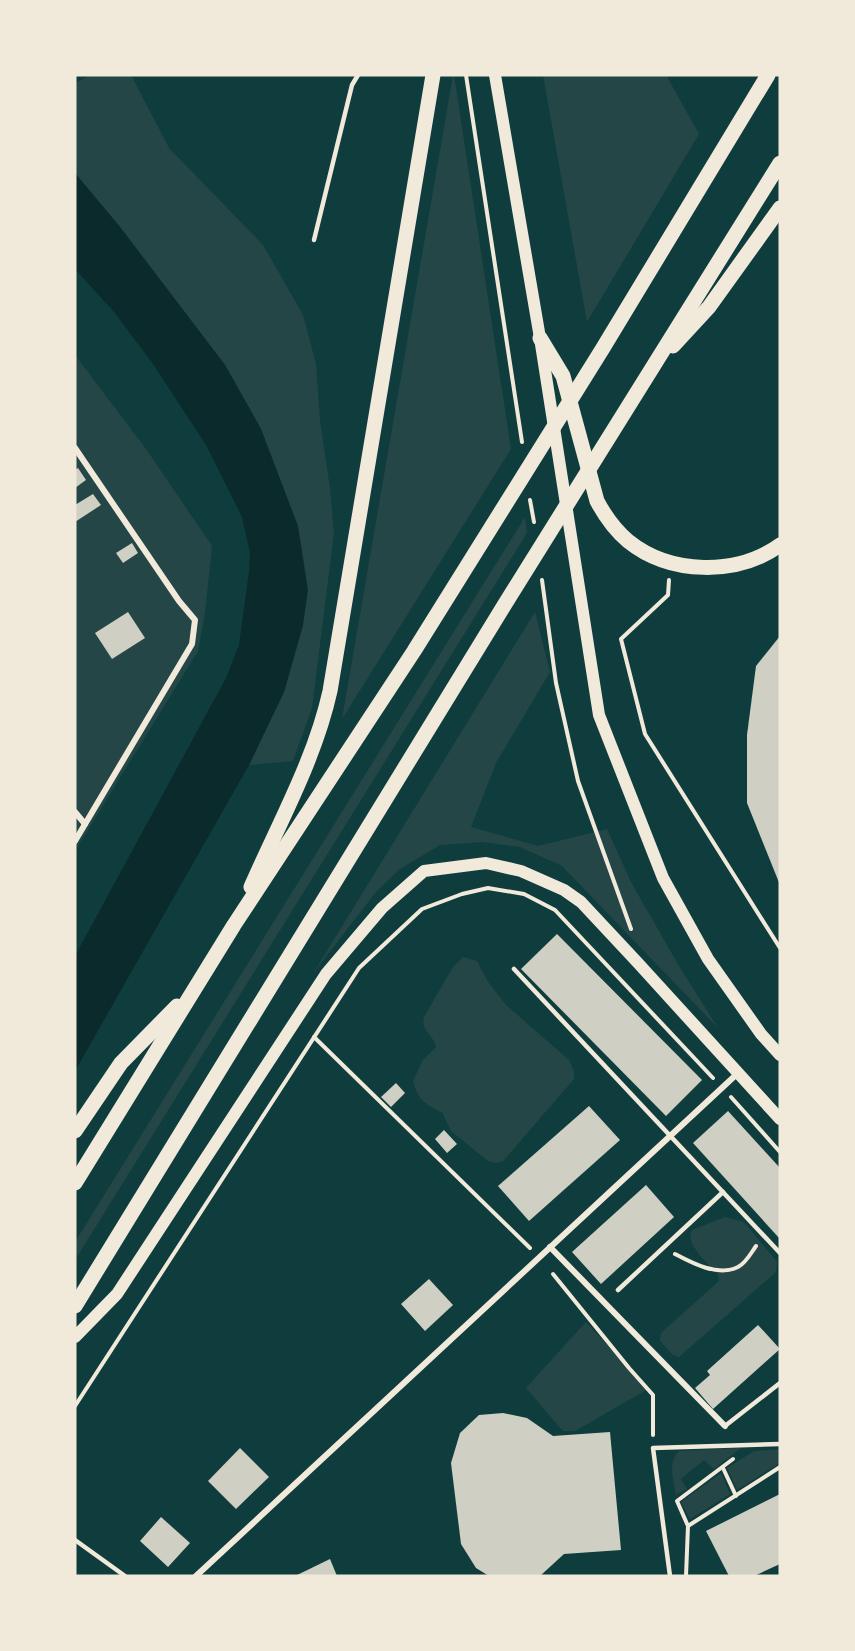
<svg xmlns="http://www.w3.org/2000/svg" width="855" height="1651" viewBox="0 0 855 1651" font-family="Merriweather,serif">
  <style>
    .green { fill: #244646 }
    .water { fill: #0a2a2b }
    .building { fill: #cfcfc3 }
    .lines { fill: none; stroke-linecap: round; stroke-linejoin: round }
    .path { stroke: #f1e9da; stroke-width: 4 }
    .service { stroke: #f1e9da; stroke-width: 4.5 }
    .minor { stroke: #f1e9da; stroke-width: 6 }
    .secondary { stroke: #f1e9da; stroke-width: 12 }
    .primary { stroke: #f1e9da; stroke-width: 15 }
  </style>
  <rect width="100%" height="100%" fill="#0f3d3e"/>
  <g class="green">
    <path d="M 91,75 L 131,75 L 169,148 L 263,245 L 303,315 L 316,364 L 320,421 L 330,489 L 334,533 L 312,708 L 293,761 L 249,765 L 284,692 L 303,625 L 261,429 L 225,365 L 120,227 L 75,173 L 75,83 Z"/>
    <path d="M 453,75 L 454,75 L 511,449 L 342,719 Z"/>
    <path d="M 543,75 L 666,75 L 699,134 L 587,322 Z"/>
    <path d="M 75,355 L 146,449 L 212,546 L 205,613 L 198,651 L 75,851 Z"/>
    <path d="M 525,517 L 527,533 L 75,1260 L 75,1242 Z"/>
    <path d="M 535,612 L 550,672 L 497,761 L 471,827 L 538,846 L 607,829 L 632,884 L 679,966 L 718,1028 L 562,866 L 520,847 L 482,842 L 440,845 L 400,869 L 376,892 L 314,972 Z"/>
    <path d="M 463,957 L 477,961 L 488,982 L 506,1005 L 569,1060 L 574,1071 L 574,1079 L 503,1161 L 495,1163 L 488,1161 L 451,1131 L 442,1112 C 425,1105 417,1098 413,1081 L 423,1060 L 436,1047 C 434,1035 420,1031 424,1017 L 453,967 Z"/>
    <path d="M 725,1217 L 744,1222 L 777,1262 L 776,1272 L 679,1357 L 673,1355 L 660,1341 L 661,1333 L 719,1281 L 718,1275 C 709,1264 684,1244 692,1230 Z"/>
    <path d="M 586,1322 L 648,1389 L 575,1431 L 563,1431 L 526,1388 Z"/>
    <path d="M 741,1448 L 714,1469 L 704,1460 L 681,1479 L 687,1489 L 676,1495 C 674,1481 667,1462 679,1451 Z"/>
    <path d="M 780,1449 L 780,1463 L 737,1490 L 727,1468 L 754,1451 Z"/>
    <path d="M 721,1473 L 730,1494 L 690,1519 L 681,1502 Z"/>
  </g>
  <path class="water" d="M 75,173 L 120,227 L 225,365 L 261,429 L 298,526 L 308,590 L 303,625 L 284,692 L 249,765 L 75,1071 L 75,956 L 226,678 L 239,645 L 249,571 L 250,553 L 242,517 L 206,445 L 153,364 L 114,312 L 75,269 Z"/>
  <g class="building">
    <path d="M 78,468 L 86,480 L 75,488 L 75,470 Z"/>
    <path d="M 93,494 L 101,505 L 75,522 L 75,505 Z"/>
    <path d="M 132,543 L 138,553 L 123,563 L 116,553 Z"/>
    <path d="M 128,612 L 145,638 L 112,659 L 95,633 Z"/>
    <path d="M 780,636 L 780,885 L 747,803 L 747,735 L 756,666 Z"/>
    <path d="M 557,934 L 702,1080 L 666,1116 L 521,969 Z"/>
    <path d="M 396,1083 L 405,1093 L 391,1107 L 381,1097 Z"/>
    <path d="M 589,1106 L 620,1140 L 529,1221 L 498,1186 Z"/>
    <path d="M 728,1111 L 780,1168 L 780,1239 L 693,1143 Z"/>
    <path d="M 444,1130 L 457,1144 L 447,1153 L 435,1139 Z"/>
    <path d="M 646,1185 L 674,1217 L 601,1284 L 572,1252 Z"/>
    <path d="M 429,1279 L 453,1305 L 425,1331 L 401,1304 Z"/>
    <path d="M 758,1325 L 780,1349 L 713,1409 L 695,1388 L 710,1375 L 707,1371 Z"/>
    <path d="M 503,1413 L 527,1418 L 553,1436 L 610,1432 L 621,1550 L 564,1554 L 540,1576 L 489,1576 L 476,1568 L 461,1544 L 451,1463 L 460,1433 L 479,1415 Z"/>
    <path d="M 240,1448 L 269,1477 L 236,1509 L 208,1481 Z"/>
    <path d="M 780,1494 L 780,1564 L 754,1576 L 729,1576 L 706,1531 Z"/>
    <path d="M 161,1517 L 190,1543 L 168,1567 L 140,1541 Z"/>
    <path d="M 330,1559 L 337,1576 L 295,1576 Z"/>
  </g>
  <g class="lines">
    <g class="path">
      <path d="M 466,75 L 522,442"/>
      <path d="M 530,500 L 534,522"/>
      <path d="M 542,580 L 556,683 L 578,781 L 631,929"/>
      <path d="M 669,580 L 668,595 L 621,639 L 645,734 L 780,948"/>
      <path d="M 314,1037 L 530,1248"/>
      <path d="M 731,1097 L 780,1152"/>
      <path d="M 675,1254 C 692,1263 718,1277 738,1267 C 746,1263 751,1253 756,1246"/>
      <path d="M 553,1274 L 629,1368 L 653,1395 L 653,1435"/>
      <path d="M 75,1406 L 359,968 L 422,909 L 462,894 L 488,888 L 524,894 L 555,910 L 713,1078"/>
      <path d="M 723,1468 L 736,1496"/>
      <path d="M 688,1526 L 677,1501 L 733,1459"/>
      <path d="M 686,1576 L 688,1526 L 780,1467"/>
    </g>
    <g class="service">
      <path d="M 314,240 L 352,85 L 358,75"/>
      <path d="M 514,969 L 780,1253"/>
      <path d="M 618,1290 L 723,1192"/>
      <path d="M 725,1426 L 780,1383"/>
      <path d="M 75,1540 L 125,1576"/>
      <path d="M 670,1576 L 653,1448 L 780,1444"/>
    </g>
    <g class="minor">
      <path d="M 75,448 L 179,601 L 195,620 L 192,644 L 75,841"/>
      <path d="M 75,812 L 85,824"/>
      <path d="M 550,1247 L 725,1426"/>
      <path d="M 196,1576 L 738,1073"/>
    </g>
    <g class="secondary">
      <path d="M 495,75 L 540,338 L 599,715 L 663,878 L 708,959 L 761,1034 L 780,1055"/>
      <path d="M 75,1337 L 117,1294 L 326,974 L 382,908 L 424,871 L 486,863 L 521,871 L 564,890 L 581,902 L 638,963 L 780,1119"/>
    </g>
    <g class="primary">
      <path d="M 540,338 L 563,376 L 597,501 C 605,516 615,530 628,541 C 670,575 737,576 780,545"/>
      <path d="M 673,346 L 709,307 L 780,208"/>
      <path d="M 251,887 C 279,823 315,759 330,691 L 433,75"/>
      <path d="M 75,1131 L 121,1063 L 177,1006"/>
      <path d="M 75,1183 L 234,925 L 414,651 L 603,348 L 768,75"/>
      <path d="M 75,1306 L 505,604 L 780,163"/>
    </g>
  </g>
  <rect width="855" height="1651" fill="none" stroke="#f1e9da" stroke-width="153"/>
</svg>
